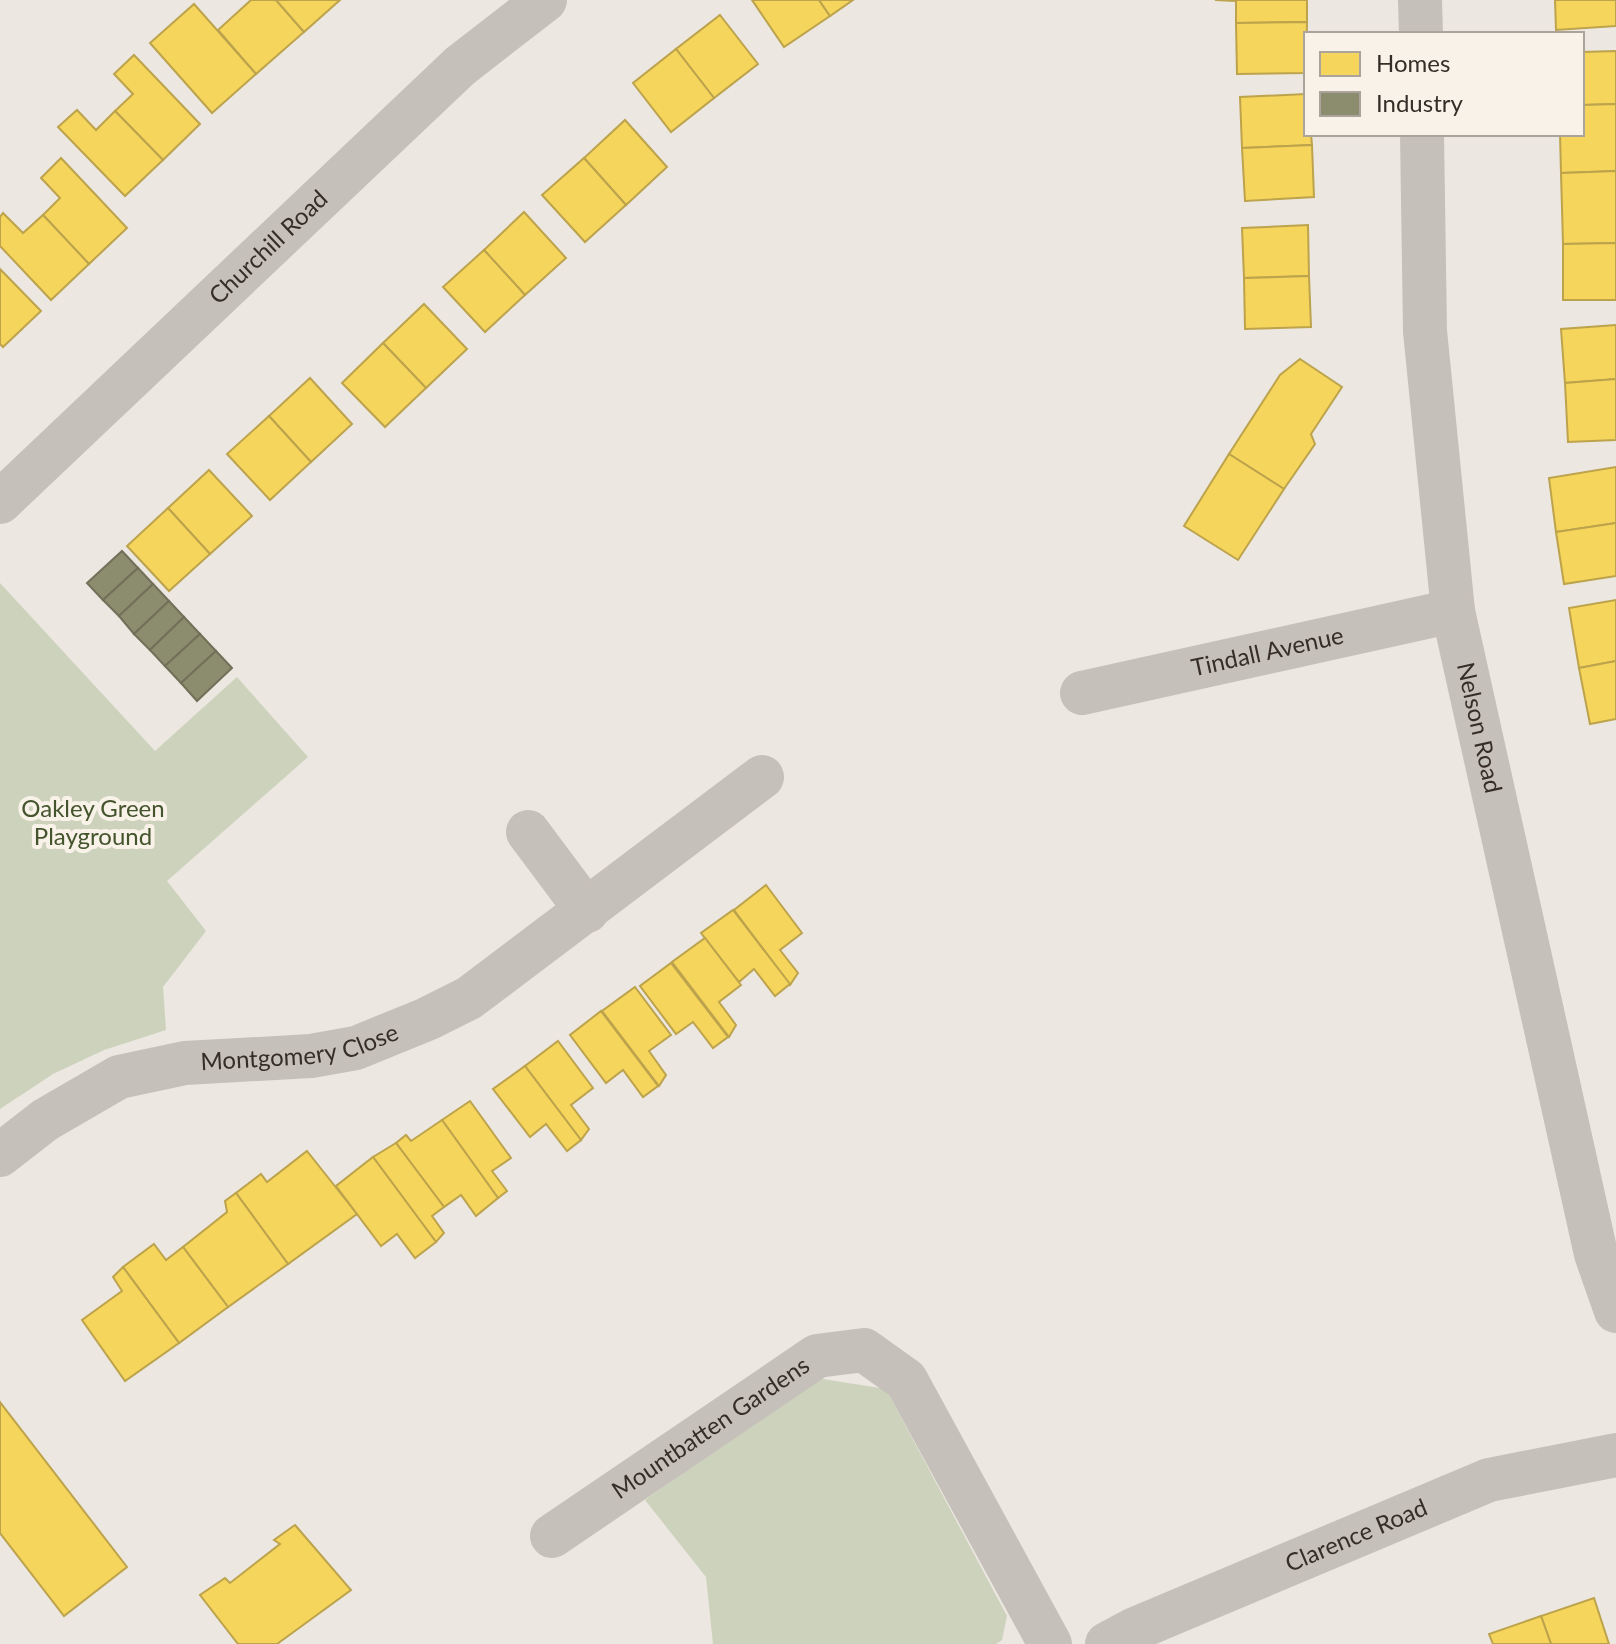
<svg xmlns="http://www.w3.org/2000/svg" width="1616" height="1644" viewBox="0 0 1616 1644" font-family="Lato,sans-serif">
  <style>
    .green { fill: #cdd2bc }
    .homes { fill: #f6d55c; stroke: #bca34c; stroke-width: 2 }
    .industry { fill: #8c8c6e; stroke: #727059; stroke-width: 2 }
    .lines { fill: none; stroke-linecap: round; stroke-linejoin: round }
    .minor { stroke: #c6c0ba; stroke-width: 44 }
    .tertiary { stroke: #c6c0ba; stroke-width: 44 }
    .labels { text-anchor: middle; stroke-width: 8; stroke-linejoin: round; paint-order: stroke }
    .street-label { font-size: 24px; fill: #362d28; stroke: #f9f2e9 }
    .park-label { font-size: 24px; fill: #44542d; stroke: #f9f2e9 }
  </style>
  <rect width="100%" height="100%" fill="#ece7e1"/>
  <g class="green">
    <path d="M 0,583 L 155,751 L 237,677 L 308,757 L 167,881 L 206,931 L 163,987 L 166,1030 L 104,1050 L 53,1074 L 0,1109 Z"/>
    <path d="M 817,1378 L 886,1389 L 1007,1616 L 1002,1640 L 996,1644 L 713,1644 L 706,1577 L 645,1500 Z"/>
  </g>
  <g class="homes">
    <path d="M 251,0 L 276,0 L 304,32 L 256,74 L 218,30 Z"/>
    <path d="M 276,0 L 340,0 L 304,32 Z"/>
    <path d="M 752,0 L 819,0 L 830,16 L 784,47 Z"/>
    <path d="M 819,0 L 853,0 L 830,16 Z"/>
    <path d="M 1215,0 L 1307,0 L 1307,22 L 1236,23 L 1236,1 Z"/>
    <path d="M 1555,0 L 1616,0 L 1616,26 L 1556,30 Z"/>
    <path d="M 194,4 L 256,74 L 212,113 L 150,43 Z"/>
    <path d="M 720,15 L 758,64 L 714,98 L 676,49 Z"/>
    <path d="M 1307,22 L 1306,73 L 1237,74 L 1236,23 Z"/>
    <path d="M 676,49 L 714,98 L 671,132 L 633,83 Z"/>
    <path d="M 1616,51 L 1616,104 L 1582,105 L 1582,52 Z"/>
    <path d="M 134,55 L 200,124 L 163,160 L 115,111 L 133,94 L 114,74 Z"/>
    <path d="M 1306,94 L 1306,134 L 1311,134 L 1312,145 L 1242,148 L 1240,97 Z"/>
    <path d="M 1616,104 L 1616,171 L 1561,173 L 1560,134 L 1582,134 L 1582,105 Z"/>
    <path d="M 77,110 L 96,130 L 115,111 L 163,160 L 125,196 L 58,127 Z"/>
    <path d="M 625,120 L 667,167 L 626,205 L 584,158 Z"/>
    <path d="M 1312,145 L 1314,197 L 1245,201 L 1242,148 Z"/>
    <path d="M 61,158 L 127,228 L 89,264 L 43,215 L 60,198 L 41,178 Z"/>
    <path d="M 584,158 L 626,205 L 585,242 L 542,195 Z"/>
    <path d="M 1616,171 L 1616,243 L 1563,244 L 1561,173 Z"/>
    <path d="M 524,212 L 566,258 L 525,295 L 484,250 Z"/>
    <path d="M 3,213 L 23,233 L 43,215 L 89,264 L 51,300 L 0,246 L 0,217 Z"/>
    <path d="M 1308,225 L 1309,276 L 1244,278 L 1242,228 Z"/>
    <path d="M 1616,243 L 1616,300 L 1563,300 L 1563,244 Z"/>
    <path d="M 484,250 L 525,295 L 485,332 L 443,287 Z"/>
    <path d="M 0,269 L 41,311 L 3,347 L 0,344 Z"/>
    <path d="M 1309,276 L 1311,327 L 1245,329 L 1244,278 Z"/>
    <path d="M 424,304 L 467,349 L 426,388 L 383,343 Z"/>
    <path d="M 1616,325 L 1616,379 L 1565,383 L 1561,329 Z"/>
    <path d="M 383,343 L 426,388 L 385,427 L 342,383 Z"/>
    <path d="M 1300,359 L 1342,387 L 1311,434 L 1315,444 L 1284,489 L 1229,454 L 1280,375 Z"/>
    <path d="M 310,378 L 352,424 L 311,462 L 269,416 Z"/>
    <path d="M 1616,379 L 1616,440 L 1568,442 L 1565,383 Z"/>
    <path d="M 269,416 L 311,462 L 270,500 L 227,454 Z"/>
    <path d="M 1229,454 L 1284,489 L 1238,560 L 1184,526 Z"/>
    <path d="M 1616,467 L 1616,523 L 1556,532 L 1549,478 Z"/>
    <path d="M 209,470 L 252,516 L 210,554 L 168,508 Z"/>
    <path d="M 168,508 L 210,554 L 169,591 L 127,546 Z"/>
    <path d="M 1616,523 L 1616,576 L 1564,584 L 1556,532 Z"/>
    <path d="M 1616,600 L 1616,661 L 1579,668 L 1569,608 Z"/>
    <path d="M 1616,661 L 1616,719 L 1590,724 L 1579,668 Z"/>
    <path d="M 766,885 L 802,933 L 780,950 L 798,973 L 790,985 L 734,910 Z"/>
    <path d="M 733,910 L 790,984 L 775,996 L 754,969 L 739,982 L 701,933 Z"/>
    <path d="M 705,938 L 741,985 L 719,1002 L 736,1025 L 729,1037 L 672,962 Z"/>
    <path d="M 671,963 L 728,1037 L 713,1048 L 693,1022 L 676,1034 L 640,986 Z"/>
    <path d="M 635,987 L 671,1035 L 649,1051 L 666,1075 L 659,1086 L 602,1011 Z"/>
    <path d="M 601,1011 L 658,1086 L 643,1097 L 623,1070 L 606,1083 L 570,1035 Z"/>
    <path d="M 558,1041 L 593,1088 L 571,1105 L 589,1129 L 581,1140 L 525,1066 Z"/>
    <path d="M 525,1066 L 581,1140 L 567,1151 L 546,1124 L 530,1137 L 493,1089 Z"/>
    <path d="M 470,1101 L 511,1158 L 492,1171 L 507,1191 L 498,1198 L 442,1120 Z"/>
    <path d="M 442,1120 L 498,1198 L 476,1216 L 461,1195 L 444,1207 L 396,1143 L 406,1135 L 411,1141 Z"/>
    <path d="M 396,1143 L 444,1207 L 432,1216 L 444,1233 L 436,1242 L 373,1157 Z"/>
    <path d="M 307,1151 L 357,1214 L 288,1264 L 236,1193 L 261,1174 L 267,1182 Z"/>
    <path d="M 373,1157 L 436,1242 L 415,1258 L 397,1234 L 381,1246 L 336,1186 Z"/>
    <path d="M 236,1193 L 288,1264 L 228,1307 L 183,1247 L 227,1212 L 225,1201 Z"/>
    <path d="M 154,1244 L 166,1260 L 183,1247 L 228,1307 L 179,1343 L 123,1267 Z"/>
    <path d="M 123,1267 L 179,1343 L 125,1381 L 82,1320 L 122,1291 L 113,1277 Z"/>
    <path d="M 0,1402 L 127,1567 L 64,1616 L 0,1533 Z"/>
    <path d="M 295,1525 L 351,1590 L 277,1644 L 238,1644 L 200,1595 L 225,1578 L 230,1583 L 280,1544 L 274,1540 Z"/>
    <path d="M 1594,1598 L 1609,1644 L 1551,1644 L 1541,1616 Z"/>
    <path d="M 1541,1616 L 1551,1644 L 1493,1644 L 1489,1634 Z"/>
  </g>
  <g class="industry">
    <path d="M 122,551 L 138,568 L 103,600 L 87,583 Z"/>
    <path d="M 138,568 L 153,584 L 119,616 L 103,600 Z"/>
    <path d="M 153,584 L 169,601 L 134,634 L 119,616 Z"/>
    <path d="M 169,601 L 184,617 L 150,650 L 134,634 Z"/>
    <path d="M 184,617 L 200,634 L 165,666 L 150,650 Z"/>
    <path d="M 200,634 L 216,651 L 181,683 L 165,666 Z"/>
    <path d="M 216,651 L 232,668 L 197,701 L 181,683 Z"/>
  </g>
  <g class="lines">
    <g class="minor">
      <path d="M 1420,0 L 1421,34"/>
      <path id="s1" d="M 1422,134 L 1425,331 L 1453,611 L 1596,1254 L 1616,1311"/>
      <path id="s2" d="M 0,502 L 460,66 L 545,0"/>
      <path id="s3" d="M 1082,693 L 1453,611"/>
      <path d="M 528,832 L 587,911"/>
      <path id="s4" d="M 0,1155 L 45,1120 L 119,1077 L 185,1063 L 311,1056 L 356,1048 L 427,1019 L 469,998 L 762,777"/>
      <path id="s5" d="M 552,1536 L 817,1356 L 864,1350 L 906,1380 L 1050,1644"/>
    </g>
    <path class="tertiary" id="s6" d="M 1107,1644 L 1135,1629 L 1489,1480 L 1616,1455"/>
  </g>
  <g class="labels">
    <g class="street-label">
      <text dy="8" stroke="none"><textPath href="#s2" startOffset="370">Churchill Road</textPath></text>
      <text dy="8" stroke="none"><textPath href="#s3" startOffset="190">Tindall Avenue</textPath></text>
      <text dy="8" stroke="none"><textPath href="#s1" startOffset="598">Nelson Road</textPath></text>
      <text dy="8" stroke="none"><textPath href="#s4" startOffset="326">Montgomery Close</textPath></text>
      <text dy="8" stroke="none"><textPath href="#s5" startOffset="192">Mountbatten Gardens</textPath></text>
      <text dy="8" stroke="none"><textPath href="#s6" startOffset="272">Clarence Road</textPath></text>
    </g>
    <g class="park-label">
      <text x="93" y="817">Oakley Green<tspan x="93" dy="28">Playground</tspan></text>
    </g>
  </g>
  <rect x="1304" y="32" width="280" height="104" fill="#f9f2e9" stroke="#aba39c" stroke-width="2"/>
  <rect x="1320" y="52" width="40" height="24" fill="#f6d55c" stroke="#aba39c" stroke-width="2"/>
  <text x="1376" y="72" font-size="24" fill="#362d28">Homes</text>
  <rect x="1320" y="92" width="40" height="24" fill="#8c8c6e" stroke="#aba39c" stroke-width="2"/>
  <text x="1376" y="112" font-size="24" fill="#362d28">Industry</text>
</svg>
